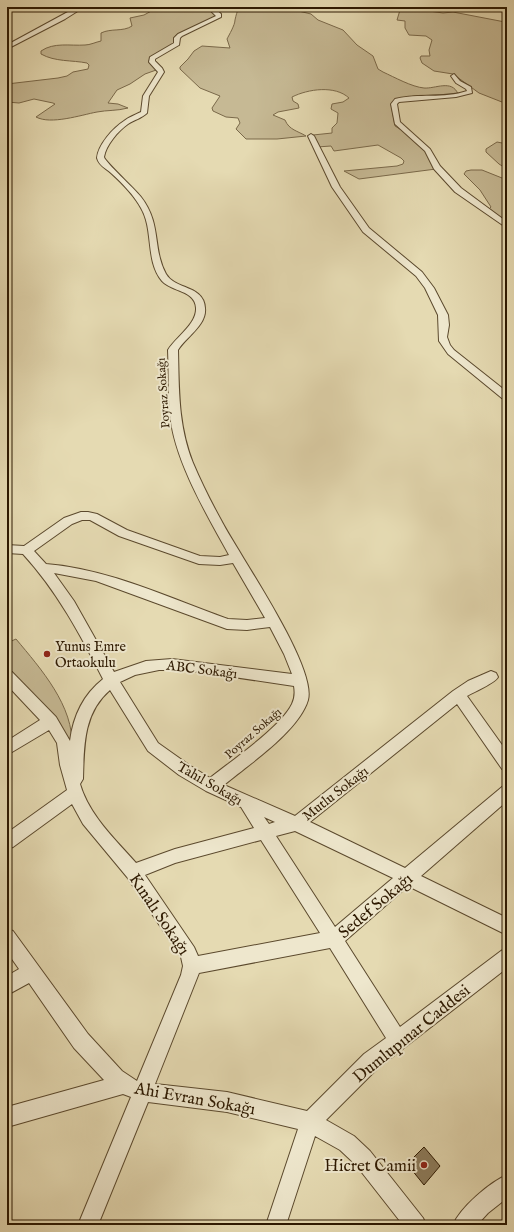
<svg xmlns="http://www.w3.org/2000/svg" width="514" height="1232" viewBox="0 0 514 1232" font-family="'IM FELL English',serif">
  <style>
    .green { fill: #c6b994; stroke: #7a694a }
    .building { fill: #8d7d5d; stroke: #2d1901 }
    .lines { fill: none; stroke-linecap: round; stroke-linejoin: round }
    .minor-casing { stroke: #5b492d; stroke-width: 2 }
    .minor { fill: #eee7cd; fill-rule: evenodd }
    .poi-dot { fill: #8f2418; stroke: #eee7cd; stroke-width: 1.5 }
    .labels { text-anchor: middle; stroke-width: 4; stroke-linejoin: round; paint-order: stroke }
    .far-street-label { font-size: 12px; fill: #2d1901; stroke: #eee7cd }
    .poi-label { font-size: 14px; fill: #2d1901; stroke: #eee7cd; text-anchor: start }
    .street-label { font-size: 14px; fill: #2d1901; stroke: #eee7cd }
    .near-street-label { font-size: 17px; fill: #2d1901; stroke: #eee7cd }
    .near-poi-label { font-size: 17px; fill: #2d1901; stroke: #eee7cd; text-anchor: end }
  </style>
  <rect width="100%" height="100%" fill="#e5dab2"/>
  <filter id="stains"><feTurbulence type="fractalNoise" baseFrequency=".005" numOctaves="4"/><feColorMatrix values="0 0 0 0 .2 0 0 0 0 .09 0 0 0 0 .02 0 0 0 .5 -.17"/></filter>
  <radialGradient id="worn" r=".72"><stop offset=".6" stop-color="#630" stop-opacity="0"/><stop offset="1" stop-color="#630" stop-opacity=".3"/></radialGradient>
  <g class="green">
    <path d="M 155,7 L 209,7 L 216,16 L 176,35 L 174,38 L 175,43 L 149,60 L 150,63 L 159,69 L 145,74 L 130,84 L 117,90 L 108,103 L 118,104 L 128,108 C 117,111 107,110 97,112 C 81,115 51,125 36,117 L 55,104 L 53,103 L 34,99 L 19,103 L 7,102 L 7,84 L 58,78 L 67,76 L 73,72 L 88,69 L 89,65 L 87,63 C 72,60 55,62 41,54 L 41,51 C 54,42 70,46 85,45 C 90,45 96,42 101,41 L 101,33 C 111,28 123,32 132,26 L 130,18 L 144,15 L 155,9 Z"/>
    <path d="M 239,7 L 282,7 L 311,14 L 318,20 L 343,30 L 357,45 L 373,56 L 378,69 L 383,72 C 394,77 412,87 424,88 C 435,89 452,79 458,94 L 414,96 L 394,100 L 391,104 L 395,126 L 411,136 L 429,155 L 436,169 L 359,179 L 344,171 L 397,166 L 403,164 L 404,161 L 401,158 L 378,145 L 334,151 L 331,146 L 317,147 L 313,135 L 332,133 L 332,128 L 337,123 L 338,113 L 331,109 L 332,104 L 343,102 L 349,98 C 335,85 308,89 292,97 L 293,101 L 298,104 L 299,108 L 278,112 L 273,115 L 285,120 C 289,130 298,131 306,136 L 277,139 L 246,139 L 236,129 L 240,123 L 238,118 L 226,117 L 213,111 L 212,108 L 220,96 L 200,88 L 180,69 L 180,67 L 188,59 L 194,51 L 202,46 L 230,48 L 227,39 C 229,35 235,25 235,20 C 236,15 237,12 239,7 Z"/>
    <path d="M 408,8 L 443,13 L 453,12 L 505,22 L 507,26 L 507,104 L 479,93 L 453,74 L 434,71 L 422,63 L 420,58 L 421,56 L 430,56 L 429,50 L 432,40 L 426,36 L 409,35 L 405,28 L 405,21 L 397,20 L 400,10 Z"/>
    <path d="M 497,142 L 507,144 L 507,169 L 499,164 L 486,152 L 486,149 Z"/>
    <path d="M 471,170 L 482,170 L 507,180 L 507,223 L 488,210 L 491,207 L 480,190 L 464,174 L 466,171 Z"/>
    <path d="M 16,639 C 41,669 74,706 72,747 L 57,721 L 7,670 L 7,643 Z"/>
  </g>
  <path class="building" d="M 424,1147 L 440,1166 L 424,1185 L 407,1164 Z"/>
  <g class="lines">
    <g class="minor-casing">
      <g id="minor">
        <path d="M 77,7 L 84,7 L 65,19 L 7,49 L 7,45 Z"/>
        <path d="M 207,7 L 213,7 L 221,14 L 221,17 L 182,36 L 180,38 L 179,45 L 155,59 L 155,61 L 162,68 L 164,72 L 149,96 L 147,113 C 142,118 134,120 128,124 C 118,131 106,145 104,157 C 105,162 135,189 141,197 C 162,224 152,248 166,274 C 175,290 204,285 205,308 C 207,325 186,337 178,350 C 179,390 178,425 193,463 C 201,482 211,502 221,520 C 239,555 317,666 308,700 C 299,731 248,765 224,785 L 295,816 L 453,691 L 468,681 L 491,671 L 496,673 L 498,677 C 495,683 474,692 467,696 L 507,752 L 507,770 L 502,769 L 457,704 L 310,822 L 405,868 L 502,787 L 507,785 L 507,801 L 421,876 L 507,918 L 507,935 L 408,886 L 345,941 L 400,1027 L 501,951 L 507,948 L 507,968 L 378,1068 L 326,1120 L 354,1136 L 370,1151 L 423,1218 L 426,1225 L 403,1225 L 356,1165 L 340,1150 L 315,1136 L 286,1225 L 266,1225 L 298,1129 L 227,1112 L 148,1102 L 98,1225 L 78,1225 L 131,1097 L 123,1094 L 7,1127 L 7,1107 L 104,1080 L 74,1048 L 29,983 L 7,995 L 7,976 L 19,969 L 7,952 L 7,929 L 13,931 L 88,1034 L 122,1071 L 137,1081 L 181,975 L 183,966 L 181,957 L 127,877 L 83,824 L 72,804 L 13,847 L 7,849 L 7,833 L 67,790 L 60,765 L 57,743 L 49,730 L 7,755 L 7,741 L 40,720 L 7,685 L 7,670 L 12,672 L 56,717 L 70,741 C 73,716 84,694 103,679 C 80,634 57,591 23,554 L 7,553 L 7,545 L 24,546 L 64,518 L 81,512 L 88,512 L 97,514 L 127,530 L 200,556 L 220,557 L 229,555 C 207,515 174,460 170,414 C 168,393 169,371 168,350 C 176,337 197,324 196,308 C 195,290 172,292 162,281 C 145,261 154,230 141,208 C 134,195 122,183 111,173 C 106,168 99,166 97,158 C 98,145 113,128 124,121 C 129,117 135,115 141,112 L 143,96 L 158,72 L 149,62 L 150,57 L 174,43 L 174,38 L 178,34 L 216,16 ZM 82,520 L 90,520 L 119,536 L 199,564 L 220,565 L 233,563 L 265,618 L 247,620 L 228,619 C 169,598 109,569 46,564 L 34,551 L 72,524 ZM 54,573 L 96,581 L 227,629 L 247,630 L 270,627 L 284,654 L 292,674 L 172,659 L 146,661 L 114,672 L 74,601 ZM 159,670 L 186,670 L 294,686 C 295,692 295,698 292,704 C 281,727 231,761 210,778 L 189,765 L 158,743 L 120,682 L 135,675 ZM 110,690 L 148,751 L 179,775 L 206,791 L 241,807 L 254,828 L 175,849 L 136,863 C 115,839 89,815 80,784 L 83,779 C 84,747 83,713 110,690 ZM 264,817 L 275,822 L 269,824 ZM 295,831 L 393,878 L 335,927 L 276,836 ZM 261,840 L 320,933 L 198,956 L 194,947 L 145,875 L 175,863 ZM 330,948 L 386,1038 L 364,1054 L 307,1111 L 227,1092 L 155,1084 L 199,973 Z"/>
        <path d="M 454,74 L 460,81 L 471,87 L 472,93 L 456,97 L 399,102 L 397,104 L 400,122 L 430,149 L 440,166 L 461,188 L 507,222 L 507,228 L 455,192 L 434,169 L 425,151 L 395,124 L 391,104 L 395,99 C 418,93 444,99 467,91 L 466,89 L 456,83 L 451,76 Z"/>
        <path d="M 311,134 L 314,136 L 340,187 L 369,228 L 422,272 L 434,288 L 448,315 L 449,325 L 447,337 L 450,345 L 454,350 L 507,392 L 507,400 L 503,399 L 448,354 L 439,341 L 438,315 L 425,288 L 416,276 L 363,232 L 332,187 L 308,136 Z"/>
        <path d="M 507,1175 L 507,1198 L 488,1213 L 477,1225 L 453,1225 C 460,1208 490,1182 507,1175 Z"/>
      </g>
    </g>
    <use href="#minor" class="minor"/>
  </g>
  <g class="poi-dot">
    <circle cx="47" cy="654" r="4"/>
    <circle cx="424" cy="1165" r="4"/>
  </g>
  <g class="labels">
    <g class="far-street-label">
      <text transform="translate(163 393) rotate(-94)" y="4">Poyraz Sokağı</text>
      <text transform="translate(253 733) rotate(-41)" y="4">Poyraz Sokağı</text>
    </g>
    <g class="poi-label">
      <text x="55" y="651">Yunus Emre<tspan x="55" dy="16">Ortaokulu</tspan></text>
    </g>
    <g class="street-label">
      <text transform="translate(202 669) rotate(7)" y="5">ABC Sokağı</text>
      <text transform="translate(210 783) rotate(30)" y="5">Tahıl Sokağı</text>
      <text transform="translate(335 793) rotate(-38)" y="5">Mutlu Sokağı</text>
    </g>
    <g class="near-street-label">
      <text transform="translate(375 905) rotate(-40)" y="6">Sedef Sokağı</text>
      <text transform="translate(160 914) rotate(56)" y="6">Kınalı Sokağı</text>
      <text transform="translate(411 1033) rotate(-39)" y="6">Dumlupınar Caddesi</text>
      <text transform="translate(195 1098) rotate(10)" y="6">Ahi Evran Sokağı</text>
    </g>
    <g class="near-poi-label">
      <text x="416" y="1171">Hicret Camii</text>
    </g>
  </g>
  <rect width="514" height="1232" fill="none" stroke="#e5dab2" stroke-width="24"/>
  <rect x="8" y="8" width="498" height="1216" fill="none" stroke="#2d1901" stroke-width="2"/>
  <rect x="12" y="12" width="490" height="1208" fill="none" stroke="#2d1901"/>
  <rect width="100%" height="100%" filter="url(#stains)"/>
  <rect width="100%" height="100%" fill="url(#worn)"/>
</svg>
